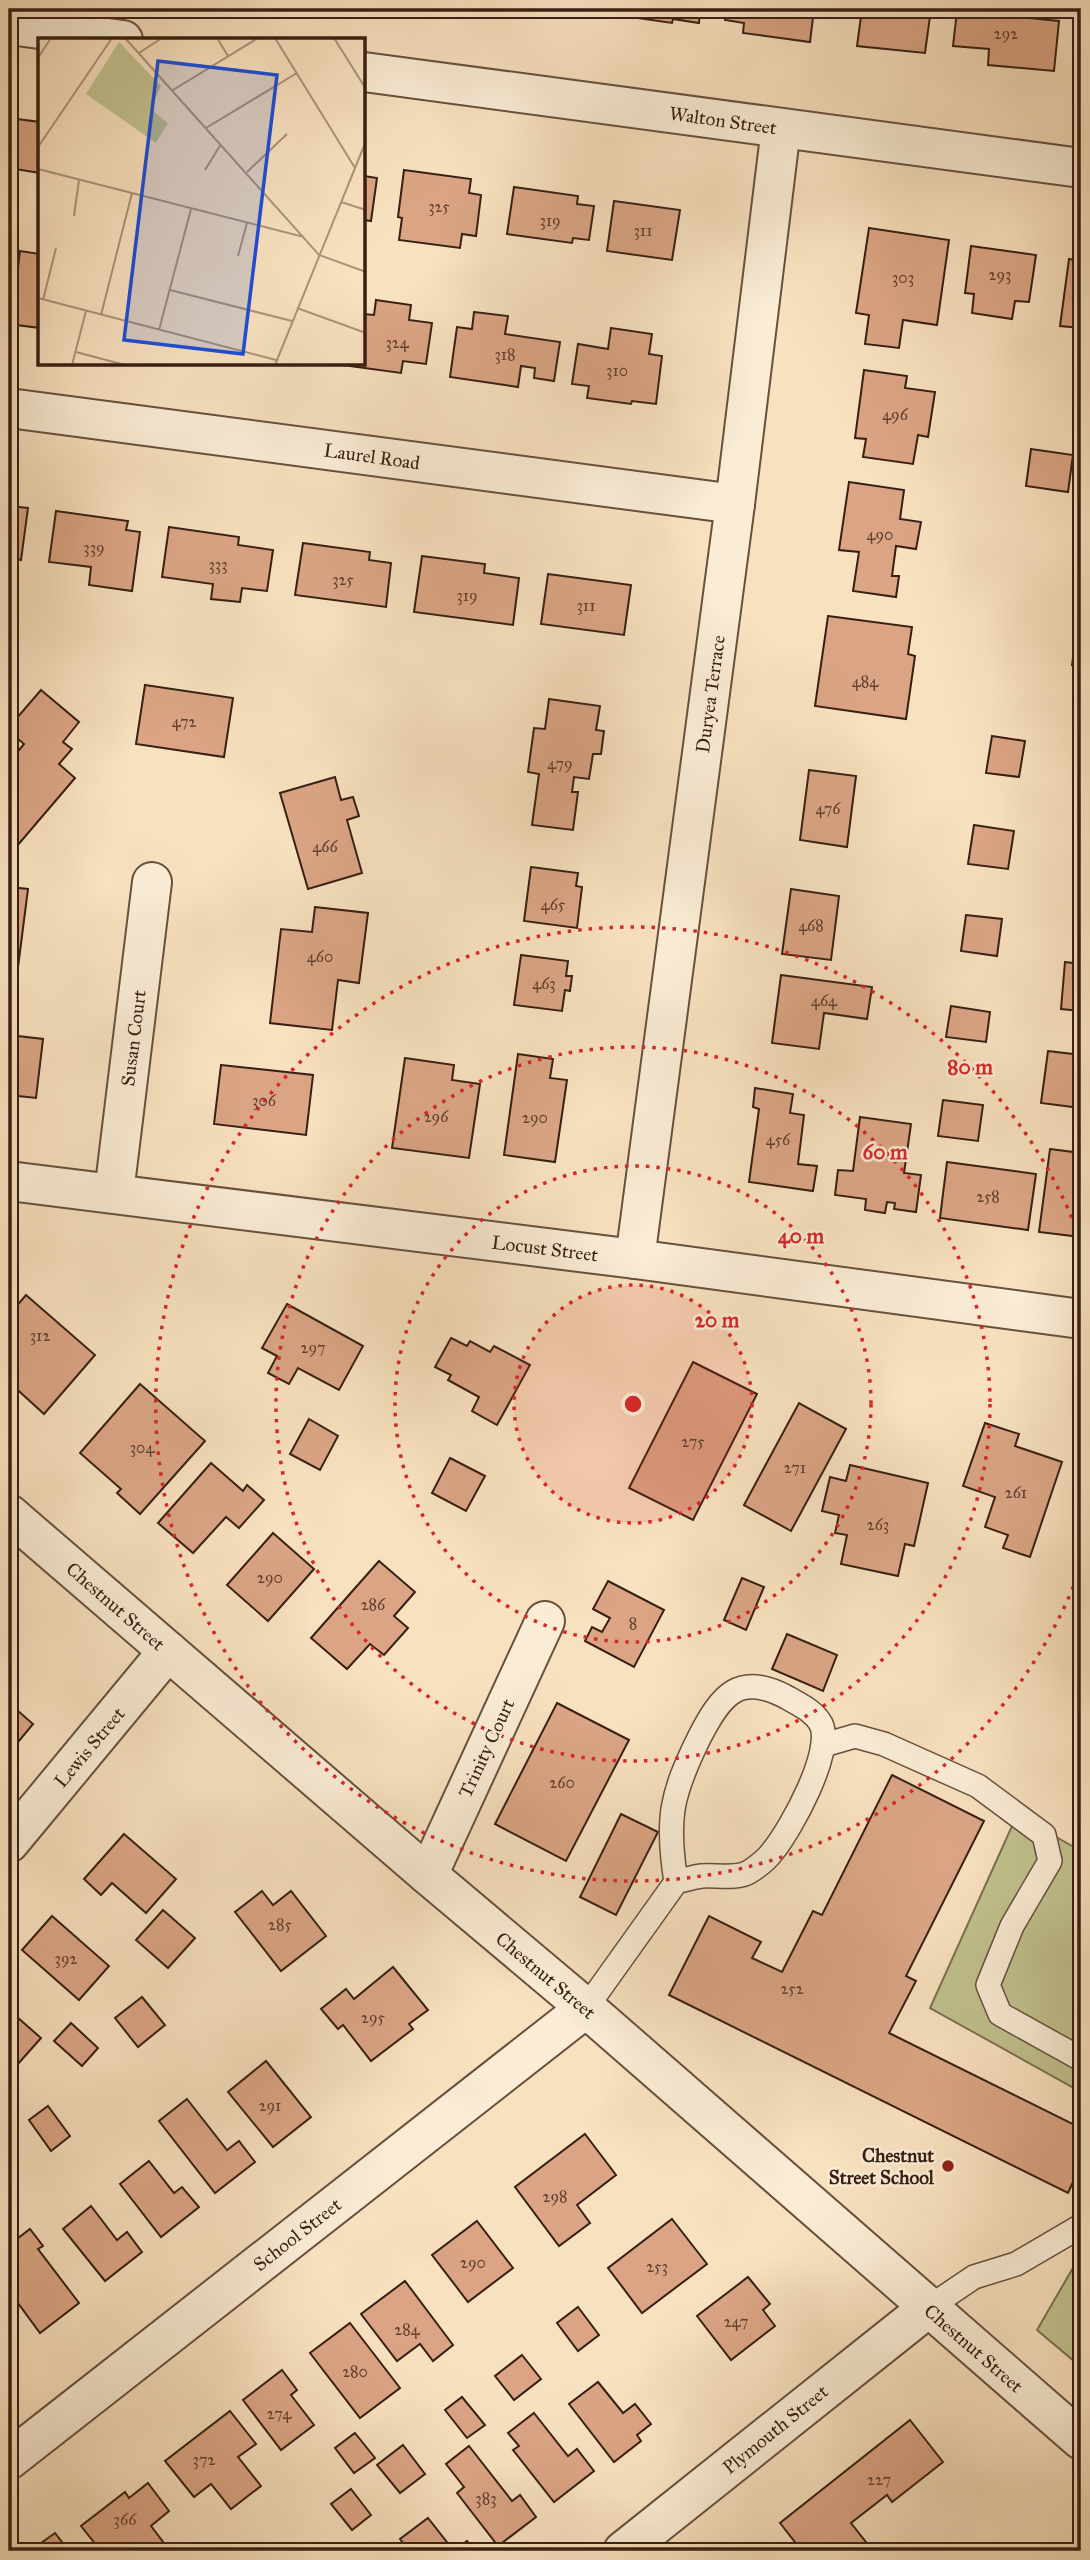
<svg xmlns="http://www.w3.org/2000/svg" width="1090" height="2560" viewBox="0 0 1090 2560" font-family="'IM FELL Great Primer',serif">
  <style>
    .green { fill: #c1c28f; stroke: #7c7051; stroke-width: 2 }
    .building { fill: #dba585; stroke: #371f13; stroke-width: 2 }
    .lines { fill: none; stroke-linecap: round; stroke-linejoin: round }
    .lane-casing { stroke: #67503e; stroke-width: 26 }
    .street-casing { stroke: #67503e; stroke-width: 42 }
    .lane { stroke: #faecd5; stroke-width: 23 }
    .street { stroke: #faecd5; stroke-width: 38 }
    .ring { fill: none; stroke: #d62828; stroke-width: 3.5; stroke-dasharray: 3.5 7 }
    .poi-dot { fill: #8f2418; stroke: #faecd5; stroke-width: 2.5 }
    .labels { text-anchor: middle; stroke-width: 5; stroke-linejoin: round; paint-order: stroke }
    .number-label { font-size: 16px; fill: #604030 }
    .street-label { font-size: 19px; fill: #371f13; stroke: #faecd5 }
    .poi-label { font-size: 19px; font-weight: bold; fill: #371f13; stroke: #faecd5; text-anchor: end }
    .inset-road { fill: none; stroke: #ab937a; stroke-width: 2 }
    .view { fill: #1d4ed8; fill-opacity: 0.15; stroke: #1d4ed8; stroke-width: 3.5 }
    .inset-edge { fill: none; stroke: #371f13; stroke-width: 3.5 }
    .centre { fill: #d62828; stroke: #faecd5; stroke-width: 3.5 }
    .ring-label { font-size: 21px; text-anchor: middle; font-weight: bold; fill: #d62828; stroke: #faecd5; stroke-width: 5; stroke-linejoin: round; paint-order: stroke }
  </style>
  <rect width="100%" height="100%" fill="#f8e1bf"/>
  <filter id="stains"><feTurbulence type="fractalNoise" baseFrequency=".00286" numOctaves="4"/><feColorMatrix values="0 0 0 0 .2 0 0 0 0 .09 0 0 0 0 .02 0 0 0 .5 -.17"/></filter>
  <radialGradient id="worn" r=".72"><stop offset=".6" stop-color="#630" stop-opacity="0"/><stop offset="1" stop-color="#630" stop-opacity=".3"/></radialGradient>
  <g class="green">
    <path d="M 1017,1815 L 1081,1851 L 1081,2092 L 930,2008 Z"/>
    <path d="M 1081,2254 L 1081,2367 L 1037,2330 Z"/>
  </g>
  <g class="building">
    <path d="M 612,9 L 700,9 L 699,23 L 673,19 L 672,23 L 630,17 L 630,14 L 611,11 Z"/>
    <path d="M 726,9 L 814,9 L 810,42 L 743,33 L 744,23 L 725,20 Z"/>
    <path d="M 862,9 L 931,9 L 925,53 L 857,46 Z"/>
    <path d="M 957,11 L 1059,21 L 1054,71 L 988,65 L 989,49 L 953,46 Z"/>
    <path d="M 9,118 L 40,122 L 40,173 L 9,168 Z"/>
    <path d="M 404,170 L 471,179 L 469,193 L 481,195 L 476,236 L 462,234 L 460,248 L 399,240 L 402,218 L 398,217 Z"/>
    <path d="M 364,176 L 377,178 L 371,221 L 364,220 Z"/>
    <path d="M 514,187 L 578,196 L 577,204 L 594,206 L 589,240 L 573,238 L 572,243 L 507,234 Z"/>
    <path d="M 614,201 L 680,210 L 672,260 L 607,251 Z"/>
    <path d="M 869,228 L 949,240 L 937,325 L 903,320 L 899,348 L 865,344 L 869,315 L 856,313 Z"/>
    <path d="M 971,246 L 1036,255 L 1029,302 L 1015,301 L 1012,319 L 972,313 L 974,294 L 965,293 Z"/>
    <path d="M 20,251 L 40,254 L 40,328 L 9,324 L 9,267 L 18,268 Z"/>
    <path d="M 1069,259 L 1081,261 L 1081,328 L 1060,326 Z"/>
    <path d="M 376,300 L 411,305 L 409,320 L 432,323 L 426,364 L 403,361 L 401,373 L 335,364 L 364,364 L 364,314 L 374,315 Z"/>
    <path d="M 474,312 L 508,316 L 505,334 L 560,342 L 554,381 L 534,378 L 535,368 L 521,366 L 518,387 L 450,377 L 457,327 L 472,329 Z"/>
    <path d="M 611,328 L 652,334 L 649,354 L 662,356 L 656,404 L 632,401 L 631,404 L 587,398 L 589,386 L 572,384 L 578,344 L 608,349 Z"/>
    <path d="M 864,370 L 907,376 L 905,388 L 935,392 L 928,437 L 918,435 L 913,464 L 863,457 L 866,439 L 855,438 Z"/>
    <path d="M 1031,449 L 1073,455 L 1068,492 L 1026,486 Z"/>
    <path d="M 849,482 L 904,490 L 900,519 L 921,522 L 916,549 L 896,546 L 892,576 L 899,576 L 896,597 L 853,591 L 859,552 L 839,550 Z"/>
    <path d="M 9,506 L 28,508 L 21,560 L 9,558 Z"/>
    <path d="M 56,511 L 128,521 L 126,530 L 140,532 L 132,591 L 89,585 L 91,567 L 49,562 Z"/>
    <path d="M 169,527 L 239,537 L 238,545 L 273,550 L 267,591 L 242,588 L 240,602 L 211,599 L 213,584 L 162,577 Z"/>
    <path d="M 303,543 L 370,552 L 369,560 L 391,563 L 386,607 L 295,595 Z"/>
    <path d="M 422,556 L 485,564 L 484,573 L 519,578 L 513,625 L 414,612 Z"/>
    <path d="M 548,574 L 631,585 L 624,635 L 541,624 Z"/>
    <path d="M 1079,615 L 1081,615 L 1081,666 L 1072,665 Z"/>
    <path d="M 828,616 L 912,627 L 908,654 L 915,656 L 906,719 L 815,706 Z"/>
    <path d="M 145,685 L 233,698 L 224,757 L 136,744 Z"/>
    <path d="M 41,690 L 79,722 L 63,742 L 72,749 L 59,764 L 75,778 L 17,846 L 14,843 L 11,846 L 9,844 L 9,762 L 24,744 L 9,731 L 9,727 Z"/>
    <path d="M 549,699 L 600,706 L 596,730 L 604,731 L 601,754 L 593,754 L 589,779 L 574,777 L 572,792 L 578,792 L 573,830 L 532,825 L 539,774 L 528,772 L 534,728 L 545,729 Z"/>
    <path d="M 992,736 L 1025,741 L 1019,777 L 986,773 Z"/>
    <path d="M 809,770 L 856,776 L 847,847 L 800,840 Z"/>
    <path d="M 335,777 L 341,800 L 353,797 L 359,816 L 347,820 L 362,873 L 308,889 L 280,793 Z"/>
    <path d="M 974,825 L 1014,831 L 1008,869 L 968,864 Z"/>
    <path d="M 531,867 L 578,873 L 576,886 L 582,887 L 577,928 L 524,921 Z"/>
    <path d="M 9,887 L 28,889 L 16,983 L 9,982 Z"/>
    <path d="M 791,889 L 839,896 L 831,960 L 782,954 Z"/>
    <path d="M 315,907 L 368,913 L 359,983 L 338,980 L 332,1030 L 270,1023 L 281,929 L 312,932 Z"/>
    <path d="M 966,915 L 1002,919 L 997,956 L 961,951 Z"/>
    <path d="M 521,955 L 568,961 L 566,976 L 572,976 L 570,991 L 565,990 L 562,1011 L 514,1005 Z"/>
    <path d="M 1065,962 L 1081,964 L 1081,1011 L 1061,1009 Z"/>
    <path d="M 781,975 L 872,987 L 867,1019 L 824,1013 L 819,1049 L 772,1043 Z"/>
    <path d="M 951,1006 L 990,1012 L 986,1042 L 946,1037 Z"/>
    <path d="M 9,1035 L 43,1039 L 36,1098 L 9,1095 Z"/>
    <path d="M 1048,1051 L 1081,1055 L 1081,1108 L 1041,1103 Z"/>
    <path d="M 518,1054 L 553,1059 L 550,1078 L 567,1080 L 555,1162 L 504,1155 Z"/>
    <path d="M 405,1058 L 454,1065 L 452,1080 L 480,1084 L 469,1158 L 392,1148 Z"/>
    <path d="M 221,1065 L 313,1075 L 306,1135 L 214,1124 Z"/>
    <path d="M 755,1088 L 793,1094 L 790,1113 L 804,1115 L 798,1164 L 817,1166 L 813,1191 L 749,1182 L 759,1109 L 753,1107 Z"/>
    <path d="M 943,1100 L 983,1105 L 978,1141 L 938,1136 Z"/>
    <path d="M 860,1117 L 911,1124 L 904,1173 L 921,1175 L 916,1212 L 894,1209 L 895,1203 L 887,1202 L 885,1213 L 865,1210 L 866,1199 L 835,1195 L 838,1170 L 853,1171 Z"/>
    <path d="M 1076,1121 L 1081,1122 L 1081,1147 L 1073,1145 Z"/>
    <path d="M 1050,1149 L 1081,1153 L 1081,1237 L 1039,1232 Z"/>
    <path d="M 947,1162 L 1036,1174 L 1028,1230 L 940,1218 Z"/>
    <path d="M 26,1295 L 95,1355 L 44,1414 L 9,1382 L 9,1315 Z"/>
    <path d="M 287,1304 L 363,1346 L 339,1390 L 298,1368 L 289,1384 L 268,1373 L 277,1356 L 262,1348 Z"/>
    <path d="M 451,1338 L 467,1346 L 470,1341 L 490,1352 L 494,1346 L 530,1365 L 497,1425 L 472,1411 L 479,1397 L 448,1380 L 451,1375 L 435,1367 Z"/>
    <path d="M 693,1362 L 757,1394 L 693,1520 L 629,1488 Z"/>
    <path d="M 140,1384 L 205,1441 L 140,1514 L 117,1493 L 121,1489 L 80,1453 Z"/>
    <path d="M 799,1403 L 846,1429 L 791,1531 L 744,1505 Z"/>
    <path d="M 309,1419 L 338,1436 L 320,1470 L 290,1454 Z"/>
    <path d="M 985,1423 L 1019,1434 L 1015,1446 L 1062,1462 L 1030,1557 L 1003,1548 L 1008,1535 L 985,1527 L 995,1497 L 963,1486 Z"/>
    <path d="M 450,1458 L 485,1476 L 466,1511 L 432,1493 Z"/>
    <path d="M 211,1463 L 243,1491 L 247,1485 L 264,1500 L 239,1528 L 226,1517 L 193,1553 L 158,1523 Z"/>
    <path d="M 850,1465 L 928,1483 L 914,1546 L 905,1544 L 898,1576 L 841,1564 L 847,1535 L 835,1533 L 839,1515 L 822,1511 L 830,1477 L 846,1481 Z"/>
    <path d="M 273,1533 L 314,1569 L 268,1621 L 227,1585 Z"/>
    <path d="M 379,1561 L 415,1592 L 394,1616 L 408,1628 L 384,1655 L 370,1644 L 347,1669 L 311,1638 Z"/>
    <path d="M 742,1578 L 764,1587 L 746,1630 L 724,1620 Z"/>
    <path d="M 608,1581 L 664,1610 L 634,1667 L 585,1641 L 592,1627 L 602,1632 L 610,1618 L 593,1609 Z"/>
    <path d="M 787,1634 L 837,1655 L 823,1691 L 772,1669 Z"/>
    <path d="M 9,1703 L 33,1724 L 9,1753 Z"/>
    <path d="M 557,1703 L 629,1740 L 566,1861 L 495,1824 Z"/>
    <path d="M 892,1775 L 984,1821 L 906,1976 L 916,1981 L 889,2033 L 1081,2128 L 1081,2165 L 1068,2193 L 669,1995 L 709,1916 L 761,1942 L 752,1958 L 782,1972 L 813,1911 L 822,1915 Z"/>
    <path d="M 621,1814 L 658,1832 L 616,1915 L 580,1897 Z"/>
    <path d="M 124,1834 L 176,1879 L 146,1913 L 112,1883 L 101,1895 L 84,1879 Z"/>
    <path d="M 262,1891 L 273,1905 L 291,1891 L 326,1936 L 281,1971 L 235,1912 Z"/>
    <path d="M 163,1910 L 195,1938 L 168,1968 L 136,1940 Z"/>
    <path d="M 52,1916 L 109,1966 L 79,2000 L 22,1950 Z"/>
    <path d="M 393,1967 L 428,2010 L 409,2024 L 413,2029 L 371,2061 L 343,2025 L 338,2029 L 321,2009 L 346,1989 L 354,1999 Z"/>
    <path d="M 142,1997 L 165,2025 L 138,2047 L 115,2018 Z"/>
    <path d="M 9,2010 L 41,2038 L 9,2074 Z"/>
    <path d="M 71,2023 L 98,2048 L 82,2066 L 54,2041 Z"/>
    <path d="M 266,2061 L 311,2117 L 273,2147 L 228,2092 Z"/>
    <path d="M 187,2099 L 227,2150 L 239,2141 L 255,2162 L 215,2193 L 159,2121 Z"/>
    <path d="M 48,2106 L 70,2136 L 51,2151 L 29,2120 Z"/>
    <path d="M 585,2134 L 616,2175 L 577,2205 L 590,2223 L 559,2246 L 515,2187 Z"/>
    <path d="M 149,2161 L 174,2193 L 182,2187 L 199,2207 L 161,2237 L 120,2184 Z"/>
    <path d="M 91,2206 L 117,2240 L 127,2232 L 142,2252 L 105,2281 L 63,2229 Z"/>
    <path d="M 672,2219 L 707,2264 L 642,2313 L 608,2268 Z"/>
    <path d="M 477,2221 L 513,2268 L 468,2302 L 432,2255 Z"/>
    <path d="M 30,2229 L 43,2246 L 38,2249 L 79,2303 L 40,2333 L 9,2291 L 9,2271 L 15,2267 L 9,2259 L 9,2245 Z"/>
    <path d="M 748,2277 L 770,2304 L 763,2310 L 775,2326 L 731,2360 L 697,2316 Z"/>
    <path d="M 405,2281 L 453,2345 L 433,2361 L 420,2344 L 397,2361 L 361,2314 Z"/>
    <path d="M 578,2307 L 599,2335 L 578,2351 L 557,2323 Z"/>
    <path d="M 350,2323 L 400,2388 L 360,2418 L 310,2353 Z"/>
    <path d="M 522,2355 L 541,2379 L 514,2400 L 495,2376 Z"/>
    <path d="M 282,2370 L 297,2390 L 291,2395 L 314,2425 L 281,2450 L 243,2400 Z"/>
    <path d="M 598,2382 L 623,2413 L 635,2404 L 651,2424 L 637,2435 L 641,2441 L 614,2462 L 569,2404 Z"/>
    <path d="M 462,2397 L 485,2425 L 467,2438 L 445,2410 Z"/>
    <path d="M 230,2411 L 256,2444 L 238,2457 L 261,2486 L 231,2509 L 211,2484 L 194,2497 L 165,2461 Z"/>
    <path d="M 534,2413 L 568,2456 L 577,2449 L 594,2471 L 554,2502 L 513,2450 L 519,2446 L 508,2433 Z"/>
    <path d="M 910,2420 L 943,2462 L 892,2502 L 887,2495 L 851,2523 L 873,2551 L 802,2551 L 780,2523 Z"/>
    <path d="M 355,2433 L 375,2458 L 354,2473 L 335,2448 Z"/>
    <path d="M 403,2445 L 425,2474 L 400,2493 L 377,2465 Z"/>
    <path d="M 469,2446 L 512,2501 L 520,2495 L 536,2517 L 498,2546 L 457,2493 L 464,2487 L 446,2464 Z"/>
    <path d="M 148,2483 L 169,2511 L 151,2526 L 170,2551 L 101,2551 L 81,2526 L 125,2492 L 129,2498 Z"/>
    <path d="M 351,2489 L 371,2515 L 352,2530 L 331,2504 Z"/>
    <path d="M 428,2518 L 454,2551 L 467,2541 L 475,2551 L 409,2551 L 400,2539 Z"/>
    <path d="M 55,2533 L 69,2551 L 30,2551 Z"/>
  </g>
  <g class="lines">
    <g class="lane-casing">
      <g id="lane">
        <path d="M 824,1745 L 855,1736 L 884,1744 L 978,1786 L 1044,1835 L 1050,1861 L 1012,1926 L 988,1985 L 1000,2014 L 1081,2059"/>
        <path d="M 586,2008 L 676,1882 C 666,1819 671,1795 699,1738 C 721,1695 739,1671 788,1698 C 800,1705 814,1711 821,1724 C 834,1751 791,1829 773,1851 C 768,1858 757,1867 749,1872 C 738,1879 715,1875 702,1876 C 693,1877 684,1880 676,1882"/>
        <path d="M 928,2308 L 974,2277 L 1016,2264 L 1081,2226"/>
      </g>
    </g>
    <g class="street-casing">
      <g id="street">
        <path d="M 9,25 L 123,40"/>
        <path d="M 364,72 L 1081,168"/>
        <path d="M 9,408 L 735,504"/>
        <path d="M 9,1181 L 635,1259 L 1081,1319"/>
        <path d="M 114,1193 L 152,882"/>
        <path d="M 635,1259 L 735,504 L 781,128"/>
        <path d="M 9,1514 L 428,1875 L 586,2008 L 1081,2440"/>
        <path d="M 9,1843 L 168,1651"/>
        <path d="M 428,1875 L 545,1621"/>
        <path d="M 9,2460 L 586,2008"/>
        <path d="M 623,2551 L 928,2308"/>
      </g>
    </g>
    <use href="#lane" class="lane"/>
    <use href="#street" class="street"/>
  </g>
  <circle cx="633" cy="1404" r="119" fill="#d62828" fill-opacity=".12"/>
  <g class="ring">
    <circle cx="633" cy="1404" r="119"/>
    <circle cx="633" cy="1404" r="238"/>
    <circle cx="633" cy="1404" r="357"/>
    <path d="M1081 1567A477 477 0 1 1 1081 1241"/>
  </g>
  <circle class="poi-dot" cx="948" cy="2166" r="7"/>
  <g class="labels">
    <g class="number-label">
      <text x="1006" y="39">292</text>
      <text x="439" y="212">325</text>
      <text x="550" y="226">319</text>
      <text x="643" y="236">311</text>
      <text x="1000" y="280">293</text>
      <text x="903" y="283">303</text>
      <text x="397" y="348">324</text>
      <text x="505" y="360">318</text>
      <text x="617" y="376">310</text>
      <text x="895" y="420">496</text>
      <text x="880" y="540">490</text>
      <text x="94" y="553">339</text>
      <text x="218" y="570">333</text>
      <text x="343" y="585">325</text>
      <text x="467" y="601">319</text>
      <text x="586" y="611">311</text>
      <text x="865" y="687">484</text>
      <text x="184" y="727">472</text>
      <text x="560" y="769">479</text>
      <text x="828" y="814">476</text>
      <text x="325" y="852">466</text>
      <text x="553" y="910">465</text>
      <text x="811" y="931">468</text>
      <text x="320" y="962">460</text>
      <text x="544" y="989">463</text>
      <text x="824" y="1006">464</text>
      <text x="264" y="1106">306</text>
      <text x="436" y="1122">296</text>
      <text x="535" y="1123">290</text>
      <text x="778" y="1145">456</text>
      <text x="988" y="1202">258</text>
      <text x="40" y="1341">312</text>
      <text x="313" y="1353">297</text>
      <text x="693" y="1447">275</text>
      <text x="142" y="1453">304</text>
      <text x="795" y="1473">271</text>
      <text x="1016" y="1498">261</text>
      <text x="878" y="1530">263</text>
      <text x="270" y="1583">290</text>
      <text x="373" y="1610">286</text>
      <text x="633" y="1629">8</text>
      <text x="562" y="1788">260</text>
      <text x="280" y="1930">285</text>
      <text x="66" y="1964">392</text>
      <text x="792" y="1994">252</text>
      <text x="373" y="2023">295</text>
      <text x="270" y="2111">291</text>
      <text x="555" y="2202">298</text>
      <text x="473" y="2268">290</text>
      <text x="657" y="2272">253</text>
      <text x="736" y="2327">247</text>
      <text x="407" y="2335">284</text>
      <text x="355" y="2377">280</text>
      <text x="279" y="2419">274</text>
      <text x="204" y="2465">372</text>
      <text x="879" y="2485">227</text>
      <text x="486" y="2504">383</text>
      <text x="125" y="2525">366</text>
    </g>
    <g class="street-label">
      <text transform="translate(723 120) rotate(8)" y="7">Walton Street</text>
      <text transform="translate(372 456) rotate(8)" y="7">Laurel Road</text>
      <text transform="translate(710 694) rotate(-82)" y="7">Duryea Terrace</text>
      <text transform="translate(133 1038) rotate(-83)" y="7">Susan Court</text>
      <text transform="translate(545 1248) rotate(7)" y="7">Locust Street</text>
      <text transform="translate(116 1606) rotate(41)" y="7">Chestnut Street</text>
      <text transform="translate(89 1747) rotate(-50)" y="7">Lewis Street</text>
      <text transform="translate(486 1748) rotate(-65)" y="7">Trinity Court</text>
      <text transform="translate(546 1975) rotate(40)" y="7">Chestnut Street</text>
      <text transform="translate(297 2234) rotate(-38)" y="7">School Street</text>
      <text transform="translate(974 2348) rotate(41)" y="7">Chestnut Street</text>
      <text transform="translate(775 2429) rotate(-39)" y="7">Plymouth Street</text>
    </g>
    <g class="poi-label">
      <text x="934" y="2162">Chestnut<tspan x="934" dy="22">Street School</tspan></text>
    </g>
  </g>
  <g transform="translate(38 38)">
    <rect width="327" height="327" fill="#f8e1bf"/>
    <path d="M 81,4 L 123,48 L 112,71 L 130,85 L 118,105 L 48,56 Z" fill="#c1c28f"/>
    <path class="inset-road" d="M 87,0 L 281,217 L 328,234M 179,0 L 190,18M 237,0 L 317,130M 296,0 L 328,51M 101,15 L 124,0M 0,20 L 13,0M 135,52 L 220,0M 168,90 L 259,35M 0,109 L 74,0M 0,131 L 266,199M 167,132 L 183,106M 209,134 L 249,96M 303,164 L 328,172M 36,178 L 41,142M 200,218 L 209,185M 132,252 L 254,283M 0,260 L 238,322M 5,262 L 18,210M 259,270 L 328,295M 63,277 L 94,155M 121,292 L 153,171M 38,314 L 87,327M 34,327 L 48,273M 237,327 L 328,103"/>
    <path class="view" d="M 120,23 L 239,37 L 205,316 L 86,302 Z"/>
    <rect width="327" height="327" class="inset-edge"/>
  </g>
  <circle cx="633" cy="1404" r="10" class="centre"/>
  <g class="ring-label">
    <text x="970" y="1074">80 m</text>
    <text x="885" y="1159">60 m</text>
    <text x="801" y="1243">40 m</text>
    <text x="717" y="1327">20 m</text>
  </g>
  <rect width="1090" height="2560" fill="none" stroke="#f8e1bf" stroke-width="35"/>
  <rect x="10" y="10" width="1069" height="2539" fill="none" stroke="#371f13" stroke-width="3.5"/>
  <rect x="18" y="18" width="1055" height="2525" fill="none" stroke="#371f13" stroke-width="2"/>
  <rect width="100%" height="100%" filter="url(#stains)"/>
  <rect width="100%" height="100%" fill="url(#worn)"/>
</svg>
